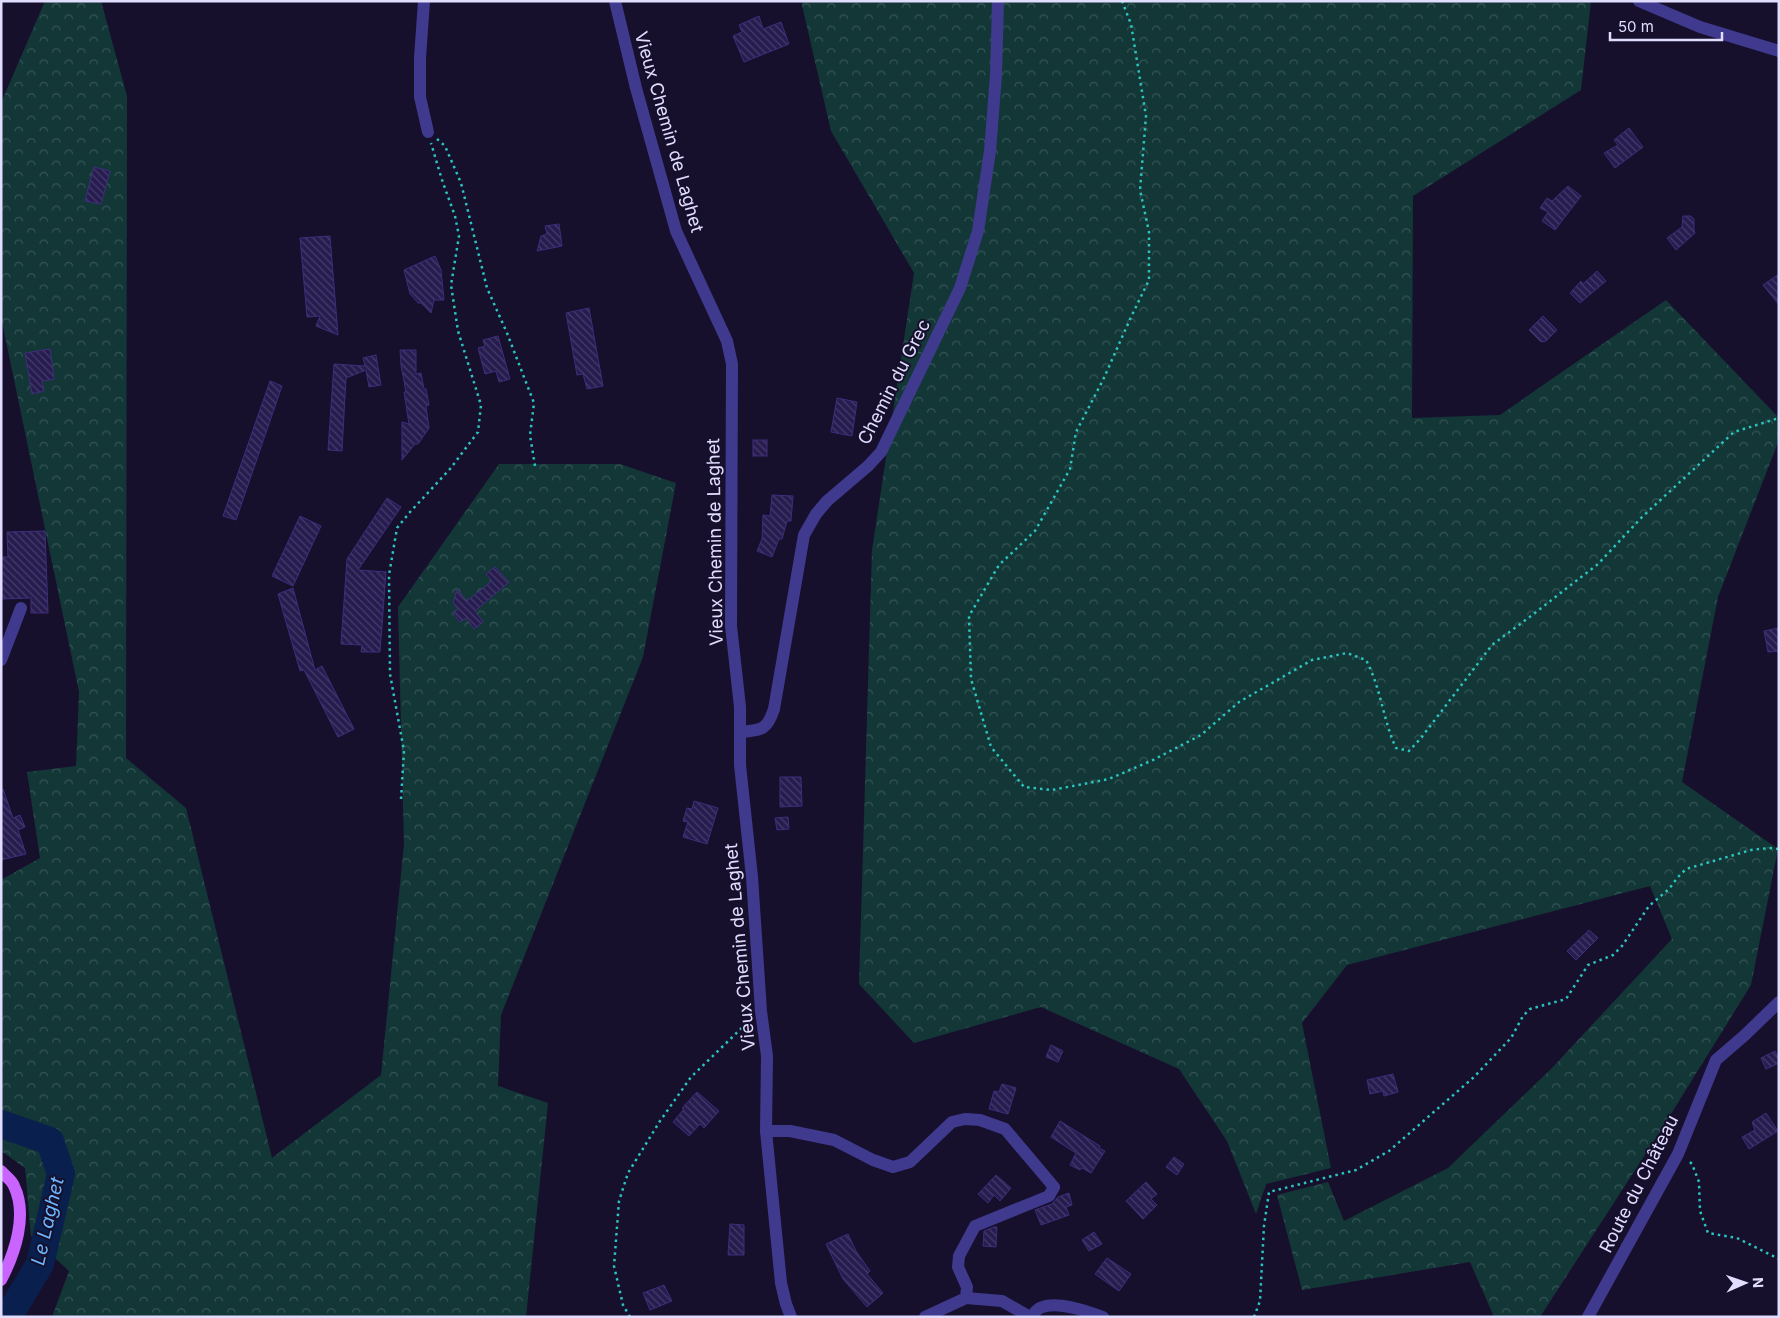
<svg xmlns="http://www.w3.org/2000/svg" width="1780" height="1318" viewBox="0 0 1780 1318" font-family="Inter,sans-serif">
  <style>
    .forest { fill: url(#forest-crowns) }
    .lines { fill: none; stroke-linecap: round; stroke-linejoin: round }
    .river { stroke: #09204e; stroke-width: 28 }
    .building { fill: url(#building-back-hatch); stroke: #3e2d7c }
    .path { stroke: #2bc4bf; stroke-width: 2.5; stroke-dasharray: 2.5 4; stroke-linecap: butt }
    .minor { stroke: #3f3a8e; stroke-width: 12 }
    .major { stroke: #c964ff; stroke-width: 12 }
    .labels { text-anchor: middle; stroke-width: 4; stroke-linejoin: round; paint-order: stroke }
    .street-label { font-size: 18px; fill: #e1ddff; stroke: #16102d }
    .water-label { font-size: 19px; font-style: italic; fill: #6bb6ff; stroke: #16102d }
  </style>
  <defs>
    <pattern id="forest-crowns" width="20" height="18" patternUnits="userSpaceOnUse" patternTransform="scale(1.25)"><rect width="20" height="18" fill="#133737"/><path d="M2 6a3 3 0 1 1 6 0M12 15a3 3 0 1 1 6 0" fill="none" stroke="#355455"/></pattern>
    <pattern id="building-back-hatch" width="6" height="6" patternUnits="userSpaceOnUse" patternTransform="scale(1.25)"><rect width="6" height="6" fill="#271c4f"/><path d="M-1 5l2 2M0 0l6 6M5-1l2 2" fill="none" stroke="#463d69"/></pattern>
  </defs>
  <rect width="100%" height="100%" fill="#16102d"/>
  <g class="forest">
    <path d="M 45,1 L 101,1 L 127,96 L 126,758 L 186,808 L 272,1158 L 381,1075 L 404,844 L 398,607 L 499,464 L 620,464 L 676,483 L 643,657 L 501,1015 L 498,1086 L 548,1103 L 526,1317 L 52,1317 L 69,1271 L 31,1236 L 25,1168 L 1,1151 L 1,880 L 40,858 L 27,772 L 76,766 L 79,692 L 1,317 L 1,103 Z"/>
    <path d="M 801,1 L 1591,1 L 1581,90 L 1413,196 L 1412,418 L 1500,415 L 1666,300 L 1779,418 L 1779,440 L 1718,597 L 1682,782 L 1778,849 L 1751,985 L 1661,1130 L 1540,1317 L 1494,1317 L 1470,1262 L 1302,1290 L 1277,1195 L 1328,1182 L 1344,1221 L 1448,1168 L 1552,1068 L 1672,939 L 1650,886 L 1347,965 L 1302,1023 L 1331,1168 L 1266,1184 L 1256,1214 L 1227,1141 L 1179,1069 L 1041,1007 L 914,1043 L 859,984 L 872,550 L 914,273 L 831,131 Z"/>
  </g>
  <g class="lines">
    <path class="river" d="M 1,1124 L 50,1141 L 61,1174 L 40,1264 L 8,1317"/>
  </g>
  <g class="building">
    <path d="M 759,16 L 763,29 L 781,22 L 789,44 L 744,62 L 733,36 L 742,32 L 739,25 Z"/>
    <path d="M 1629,128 L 1643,147 L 1615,168 L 1604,153 L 1618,145 L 1614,140 Z"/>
    <path d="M 94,167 L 110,171 L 101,204 L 85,201 Z"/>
    <path d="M 1568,186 L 1581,196 L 1555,230 L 1542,221 L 1548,212 L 1540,208 L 1547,198 L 1552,201 Z"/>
    <path d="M 1683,216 L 1691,216 L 1694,219 L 1694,230 L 1695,233 L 1676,250 L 1667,238 L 1682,227 Z"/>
    <path d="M 559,224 L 562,246 L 537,251 L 541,236 L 547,234 L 545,226 Z"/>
    <path d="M 330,236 L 338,335 L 316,326 L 320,316 L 307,317 L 300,238 Z"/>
    <path d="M 435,256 L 441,270 L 444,300 L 434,300 L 431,313 L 421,303 L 418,303 L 410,294 L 404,270 Z"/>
    <path d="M 1597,271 L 1606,281 L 1580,303 L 1570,293 L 1581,281 L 1583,284 Z"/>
    <path d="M 1779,274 L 1779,305 L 1763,285 Z"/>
    <path d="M 589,308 L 603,386 L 587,389 L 583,374 L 577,375 L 566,313 Z"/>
    <path d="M 1543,316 L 1557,330 L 1546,341 L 1541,342 L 1529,330 Z"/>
    <path d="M 498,336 L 510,379 L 499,382 L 496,371 L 485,374 L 478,348 L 485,346 L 483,340 Z"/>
    <path d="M 50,349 L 54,379 L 42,381 L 44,391 L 32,394 L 25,353 Z"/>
    <path d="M 400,350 L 416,350 L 416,374 L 421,373 L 424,389 L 426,389 L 429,405 L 426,406 L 429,428 L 418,444 L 415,444 L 402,460 L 402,422 L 409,424 L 404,392 L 406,392 L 401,365 Z"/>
    <path d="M 376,355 L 381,385 L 369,387 L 366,370 L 346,378 L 342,451 L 328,450 L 334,364 L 365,366 L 363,358 Z"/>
    <path d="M 270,381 L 282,386 L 236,520 L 223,516 Z"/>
    <path d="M 837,398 L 857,402 L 852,436 L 831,432 Z"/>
    <rect x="753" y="440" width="14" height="16"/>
    <path d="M 772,495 L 793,496 L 791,521 L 787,521 L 782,539 L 779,539 L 772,557 L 757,551 L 762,539 L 763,515 L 770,516 Z"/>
    <path d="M 387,498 L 401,507 L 358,570 L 386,572 L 380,652 L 361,652 L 362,645 L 341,644 L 347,559 Z"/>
    <path d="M 300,516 L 321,526 L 293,586 L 272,576 Z"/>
    <path d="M 45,531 L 48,613 L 31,613 L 31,598 L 2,599 L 1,557 L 8,557 L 7,532 Z"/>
    <path d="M 495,567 L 509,582 L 475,611 L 483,622 L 474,629 L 466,618 L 460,622 L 453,613 L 458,609 L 453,603 L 457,589 L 467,601 L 492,581 L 486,574 Z"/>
    <path d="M 293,588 L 315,670 L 322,666 L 354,729 L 338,737 L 304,670 L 300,671 L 278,594 Z"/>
    <path d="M 1779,628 L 1779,651 L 1768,652 L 1764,631 Z"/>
    <path d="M 780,777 L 801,777 L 802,806 L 780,807 Z"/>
    <path d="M 3,789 L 13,818 L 20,815 L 25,827 L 18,830 L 26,854 L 1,860 L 1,790 Z"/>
    <path d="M 694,801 L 718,808 L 707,844 L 683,837 L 688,822 L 683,821 L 687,808 L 692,809 Z"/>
    <path d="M 788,817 L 789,829 L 777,830 L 775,818 Z"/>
    <path d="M 1589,930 L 1598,938 L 1576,960 L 1567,951 Z"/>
    <path d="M 1051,1045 L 1063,1051 L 1058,1062 L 1046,1057 Z"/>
    <path d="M 1775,1051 L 1779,1058 L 1779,1063 L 1766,1069 L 1761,1058 Z"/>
    <path d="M 1393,1074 L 1398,1092 L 1384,1096 L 1383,1091 L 1370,1094 L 1367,1080 Z"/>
    <path d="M 1002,1084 L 1016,1088 L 1008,1114 L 989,1109 L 994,1091 L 999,1092 Z"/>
    <path d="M 697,1092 L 719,1111 L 704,1128 L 700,1124 L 689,1136 L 673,1122 L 684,1109 L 682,1108 Z"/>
    <path d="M 1766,1113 L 1778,1131 L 1749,1149 L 1742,1137 L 1755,1130 L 1752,1122 Z"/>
    <path d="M 1060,1121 L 1100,1146 L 1099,1148 L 1105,1151 L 1091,1173 L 1082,1168 L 1080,1170 L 1070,1165 L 1076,1153 L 1051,1137 Z"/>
    <path d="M 1174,1157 L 1184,1164 L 1177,1175 L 1166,1167 Z"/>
    <path d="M 996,1175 L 1011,1188 L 1000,1201 L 994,1195 L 988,1203 L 978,1194 Z"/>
    <path d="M 1146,1182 L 1157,1194 L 1151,1199 L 1157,1205 L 1143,1219 L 1126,1201 Z"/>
    <path d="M 1069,1193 L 1072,1205 L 1066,1207 L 1069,1215 L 1041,1225 L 1035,1210 L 1052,1204 L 1058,1197 Z"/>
    <path d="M 730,1224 L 744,1225 L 744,1255 L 728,1255 Z"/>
    <path d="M 994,1227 L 997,1227 L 996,1247 L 983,1246 L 984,1231 Z"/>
    <path d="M 1094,1232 L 1102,1244 L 1089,1251 L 1082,1240 Z"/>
    <path d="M 848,1234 L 856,1251 L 870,1271 L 867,1274 L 883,1293 L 867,1307 L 843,1279 L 826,1244 Z"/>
    <path d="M 1107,1258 L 1131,1274 L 1119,1291 L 1095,1274 Z"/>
    <path d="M 664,1285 L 672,1301 L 650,1310 L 643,1293 Z"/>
  </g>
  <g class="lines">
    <g class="path">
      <path d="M 1122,1 L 1131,24 L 1146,116 L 1140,190 L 1149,232 L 1149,280 L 1131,317 L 1103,380 L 1076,432 L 1070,469 L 1035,531 L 999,565 L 969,616 L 971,679 L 991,747 L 1024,787 L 1052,790 L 1109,779 L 1153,760 L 1201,735 L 1239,702 L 1312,660 L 1347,653 L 1366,660 C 1381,688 1383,720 1396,748 L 1409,751 L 1421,738 L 1492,645 L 1531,616 L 1598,564 L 1642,517 L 1734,432 L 1779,418"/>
      <path d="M 437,139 L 445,146 L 461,183 L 487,288 L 507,333 L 534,403 L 530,435 L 535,466"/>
      <path d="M 401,799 L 404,751 L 390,674 L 389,575 L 397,528 L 410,512 L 450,469 L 478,432 L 481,405 L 458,331 L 451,285 L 459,236 L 455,216 L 442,180 L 431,143"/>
      <path d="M 1690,1162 L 1692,1164 L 1699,1182 L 1700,1211 L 1708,1233 L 1737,1238 L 1779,1259"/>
      <path d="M 630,1317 L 623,1305 L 614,1266 L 619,1201 L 628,1173 L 660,1121 L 691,1077 L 749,1021"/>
      <path d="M 1254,1317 L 1260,1301 L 1264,1226 L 1269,1192 L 1356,1170 L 1389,1151 L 1474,1077 L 1511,1038 L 1523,1016 L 1530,1009 L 1566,999 L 1588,965 L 1613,955 L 1622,946 L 1649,906 L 1669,889 L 1678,877 L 1686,869 L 1751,850 L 1769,848 L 1779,849"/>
    </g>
    <g class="minor">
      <path d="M 424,1 L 420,58 L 420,97 L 428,132"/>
      <path d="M 615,1 L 636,88 L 676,231 L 727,341 L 732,364 L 731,626 L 740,707 L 740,765 L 752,877 L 761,1011 L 767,1056 L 766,1131 L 781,1283 L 786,1304 L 791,1317"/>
      <path d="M 1639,1 L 1700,27 L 1779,51"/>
      <path d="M 1,660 L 21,608"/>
      <path d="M 741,732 C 762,730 767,730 774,709 L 804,535 L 816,514 L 827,501 L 868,466 L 881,452 L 960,288 L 978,231 L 990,151 L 996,75 L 998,1"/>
      <path d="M 766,1131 L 790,1131 L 834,1140 L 873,1160 L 893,1167 L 910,1162 L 952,1122 L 965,1119 L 980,1120 L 1005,1129 L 1054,1187 L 1049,1196 L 975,1226 L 959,1256 L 958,1267 L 967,1287 L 966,1298"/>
      <path d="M 966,1298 L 1002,1301 L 1030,1317"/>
      <path d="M 925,1317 L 966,1298"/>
      <path d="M 1031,1317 C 1034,1314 1037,1309 1040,1308 C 1056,1300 1087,1311 1103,1317"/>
      <path d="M 1588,1317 L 1678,1154 L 1716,1060 L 1745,1035 L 1779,1002"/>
    </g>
    <path class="major" d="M 1,1171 C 5,1176 12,1180 14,1186 C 28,1215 15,1253 1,1280"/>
  </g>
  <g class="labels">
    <g class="street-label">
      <text transform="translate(669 132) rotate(74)" y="6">Vieux Chemin de Laghet</text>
      <text transform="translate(894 382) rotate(-63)" y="6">Chemin du Grec</text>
      <text transform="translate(715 542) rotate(-91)" y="6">Vieux Chemin de Laghet</text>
      <text transform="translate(740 947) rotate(-95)" y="6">Vieux Chemin de Laghet</text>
      <text transform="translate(1639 1184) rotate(-63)" y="6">Route du Château</text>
    </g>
    <g class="water-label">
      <text transform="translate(47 1221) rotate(-77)" y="7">Le Laghet</text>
    </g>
  </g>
  <rect width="1780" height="1318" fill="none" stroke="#e1ddff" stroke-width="5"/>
  <g transform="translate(1745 1283) rotate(88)" stroke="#16102d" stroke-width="4" paint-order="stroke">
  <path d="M0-4L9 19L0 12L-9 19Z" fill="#e1ddff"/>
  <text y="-8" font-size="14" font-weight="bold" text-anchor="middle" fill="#e1ddff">N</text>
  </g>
  <path d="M1610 32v8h112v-8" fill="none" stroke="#e1ddff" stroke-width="2.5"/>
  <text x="1618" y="32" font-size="15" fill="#e1ddff" stroke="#16102d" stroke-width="4" paint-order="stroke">50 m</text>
</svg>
